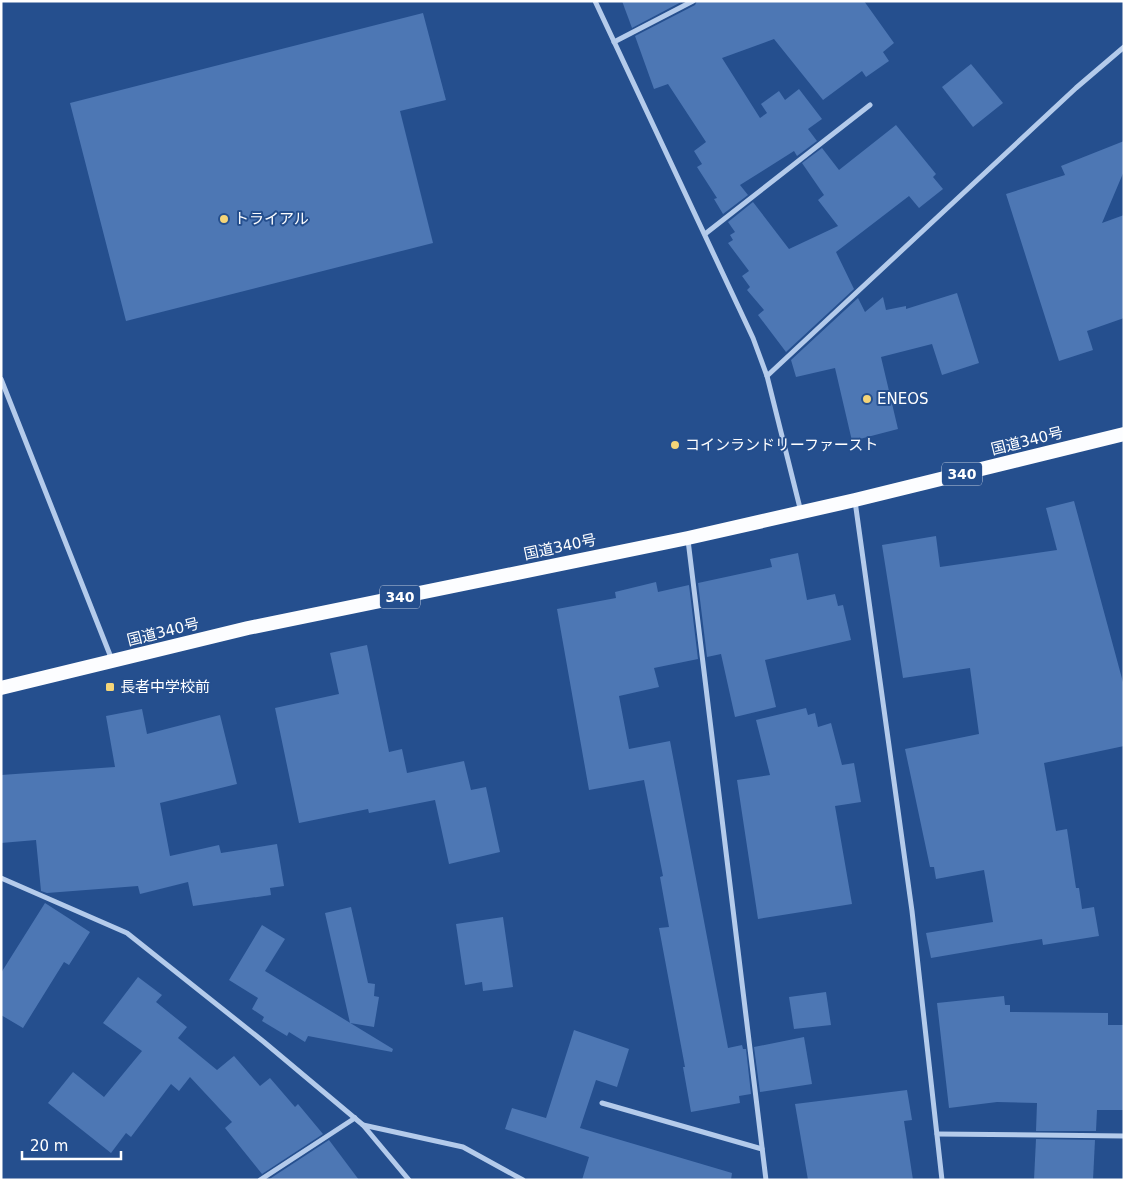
<svg xmlns="http://www.w3.org/2000/svg" width="1125" height="1181" viewBox="0 0 1125 1181" font-family="'DejaVu Sans','Noto Sans JP',sans-serif">
  <style>
    .building { fill: #4d77b4 }
    .lines { fill: none; stroke-linecap: round; stroke-linejoin: round }
    .minor { stroke: #b4cbeb; stroke-width: 5 }
    .trunk { stroke: #fcfdff; stroke-width: 14 }
    .poi-dot { fill: #f5d578; stroke: #254f8e; stroke-width: 2 }
    .labels { text-anchor: middle; stroke-width: 4; stroke-linejoin: round; paint-order: stroke }
    .shield { fill: #254f8e; stroke: #becadd; stroke-width: 1 }
    .shield-label { font-size: 14px; font-weight: bold; fill: #fff }
    .poi-label { font-size: 15px; fill: #fff; stroke: #254f8e; text-anchor: start }
    .street-label { font-size: 15px; fill: #fff; stroke: #254f8e }
  </style>
  <rect width="100%" height="100%" fill="#254f8e"/>
  <g class="building">
    <path d="M 622,1 L 683,1 L 632,28 Z"/>
    <path d="M 697,1 L 864,1 L 894,43 L 883,52 L 889,61 L 866,77 L 862,71 L 823,100 L 774,39 L 722,58 L 760,118 L 767,113 L 761,104 L 779,91 L 785,100 L 799,89 L 822,119 L 808,129 L 817,141 L 797,156 L 794,151 L 740,185 L 748,195 L 723,214 L 714,199 L 717,198 L 697,167 L 702,164 L 694,151 L 706,142 L 668,84 L 654,89 L 635,36 L 695,5 Z"/>
    <path d="M 423,13 L 446,100 L 400,111 L 433,243 L 126,321 L 70,103 Z"/>
    <path d="M 971,64 L 1003,103 L 973,127 L 942,87 Z"/>
    <path d="M 896,125 L 936,174 L 933,177 L 943,189 L 919,208 L 909,196 L 836,252 L 854,289 L 786,352 L 758,315 L 764,310 L 747,290 L 750,287 L 742,276 L 749,271 L 728,243 L 733,240 L 730,235 L 735,232 L 728,222 L 753,202 L 789,249 L 838,226 L 818,200 L 824,195 L 802,163 L 822,148 L 839,170 Z"/>
    <path d="M 1124,141 L 1124,171 L 1102,223 L 1124,215 L 1124,318 L 1087,331 L 1093,350 L 1059,361 L 1006,194 L 1065,175 L 1061,166 Z"/>
    <path d="M 957,293 L 979,363 L 942,375 L 932,344 L 881,357 L 898,429 L 852,441 L 835,368 L 796,377 L 791,360 L 858,298 L 865,312 L 883,297 L 886,310 L 906,306 L 906,309 Z"/>
    <path d="M 1074,501 L 1124,686 L 1124,746 L 1044,763 L 1056,831 L 1067,829 L 1076,888 L 1079,888 L 1082,909 L 1094,907 L 1099,936 L 1043,945 L 1042,939 L 931,958 L 926,933 L 993,922 L 984,870 L 936,879 L 934,867 L 930,867 L 905,749 L 979,734 L 970,668 L 903,678 L 882,545 L 936,536 L 940,567 L 1057,550 L 1046,508 Z"/>
    <path d="M 798,553 L 807,600 L 835,594 L 838,606 L 843,605 L 851,640 L 765,660 L 776,707 L 735,717 L 721,654 L 707,657 L 698,583 L 772,567 L 770,559 Z"/>
    <path d="M 656,582 L 658,592 L 689,585 L 698,659 L 654,668 L 659,687 L 619,696 L 629,749 L 670,741 L 728,1048 L 742,1045 L 743,1049 L 746,1049 L 751,1094 L 739,1096 L 740,1103 L 691,1112 L 683,1067 L 685,1067 L 659,928 L 669,927 L 660,877 L 663,876 L 644,780 L 589,790 L 557,609 L 616,598 L 615,592 Z"/>
    <path d="M 367,645 L 389,752 L 402,749 L 407,773 L 464,761 L 471,790 L 486,787 L 500,852 L 449,864 L 435,800 L 369,813 L 368,809 L 299,823 L 275,708 L 339,694 L 330,653 Z"/>
    <path d="M 806,708 L 808,715 L 815,713 L 818,727 L 831,723 L 842,765 L 854,763 L 861,802 L 835,806 L 852,904 L 758,919 L 737,780 L 770,775 L 756,720 Z"/>
    <path d="M 142,709 L 147,734 L 220,715 L 237,784 L 160,803 L 170,856 L 219,845 L 221,853 L 277,844 L 284,886 L 270,888 L 271,895 L 193,906 L 188,882 L 140,894 L 138,886 L 47,893 L 41,891 L 36,840 L 1,843 L 1,775 L 115,767 L 106,716 Z"/>
    <path d="M 45,903 L 90,932 L 69,965 L 64,962 L 23,1028 L 1,1015 L 1,973 Z"/>
    <path d="M 351,907 L 368,983 L 375,984 L 374,996 L 379,997 L 374,1027 L 350,1023 L 325,913 Z"/>
    <path d="M 503,917 L 513,987 L 483,991 L 482,982 L 465,985 L 456,924 Z"/>
    <path d="M 262,925 L 285,939 L 265,971 L 393,1049 L 392,1052 L 308,1036 L 305,1042 L 289,1032 L 287,1036 L 262,1021 L 264,1017 L 252,1009 L 258,998 L 229,980 Z"/>
    <path d="M 138,977 L 162,995 L 156,1002 L 187,1027 L 178,1038 L 217,1070 L 234,1056 L 260,1086 L 270,1078 L 295,1107 L 298,1104 L 323,1134 L 262,1174 L 225,1128 L 232,1122 L 190,1077 L 179,1091 L 171,1084 L 131,1137 L 126,1133 L 111,1153 L 48,1103 L 73,1072 L 104,1097 L 142,1051 L 103,1023 Z"/>
    <path d="M 826,992 L 831,1025 L 794,1029 L 789,997 Z"/>
    <path d="M 1004,996 L 1005,1005 L 1010,1005 L 1010,1012 L 1108,1013 L 1108,1025 L 1124,1025 L 1124,1110 L 1097,1110 L 1096,1131 L 1036,1131 L 1037,1103 L 997,1102 L 949,1108 L 937,1003 Z"/>
    <path d="M 574,1030 L 629,1049 L 617,1087 L 596,1080 L 580,1128 L 732,1173 L 731,1180 L 582,1180 L 589,1157 L 505,1129 L 512,1108 L 546,1118 Z"/>
    <path d="M 804,1037 L 812,1084 L 760,1092 L 754,1047 Z"/>
    <path d="M 907,1090 L 912,1120 L 904,1121 L 913,1180 L 808,1180 L 795,1104 Z"/>
    <path d="M 1036,1139 L 1095,1140 L 1093,1180 L 1034,1180 Z"/>
    <path d="M 329,1140 L 359,1180 L 268,1180 Z"/>
  </g>
  <g class="lines">
    <g class="minor">
      <path d="M 595,1 L 753,338 L 767,376 L 801,512"/>
      <path d="M 614,42 L 693,1"/>
      <path d="M 705,234 L 870,105"/>
      <path d="M 767,376 L 1076,88 L 1124,47"/>
      <path d="M 1,379 L 112,660"/>
      <path d="M 855,501 L 912,911 L 942,1180"/>
      <path d="M 688,540 L 766,1180"/>
      <path d="M 1,878 L 127,933 L 264,1042 L 363,1125 L 409,1180"/>
      <path d="M 602,1103 L 762,1149"/>
      <path d="M 363,1125 L 463,1147 L 523,1180"/>
      <path d="M 937,1134 L 1124,1136"/>
      <path d="M 260,1180 L 355,1118"/>
    </g>
    <path class="trunk" d="M 1,688 L 248,628 L 688,538 L 855,500 L 1124,434"/>
  </g>
  <g class="poi-dot">
    <circle cx="224" cy="219" r="5"/>
    <circle cx="867" cy="399" r="5"/>
    <circle cx="675" cy="445" r="5"/>
    <rect x="105" y="682" width="10" height="10" rx="2.5"/>
  </g>
  <g class="labels">
    <g class="shield">
      <rect x="942" y="462.5" width="40" height="23" rx="4"/>
      <rect x="380" y="585.5" width="40" height="23" rx="4"/>
    </g>
    <g class="shield-label">
      <text x="962" y="479">340</text>
      <text x="400" y="602">340</text>
    </g>
    <g class="poi-label">
      <text x="234" y="224">トライアル</text>
      <text x="877" y="404">ENEOS</text>
      <text x="685" y="450">コインランドリーファースト</text>
      <text x="120" y="692">長者中学校前</text>
    </g>
    <g class="street-label">
      <text transform="translate(1027 441) rotate(-14)" y="5">国道340号</text>
      <text transform="translate(560 547) rotate(-12)" y="5">国道340号</text>
      <text transform="translate(163 632) rotate(-14)" y="5">国道340号</text>
    </g>
  </g>
  <rect width="1125" height="1181" fill="none" stroke="#ffffff" stroke-width="5"/>
  <path d="M22 1151v8h99v-8" fill="none" stroke="#ffffff" stroke-width="2.5"/>
  <text x="30" y="1151" font-size="15" fill="#ffffff" stroke="#254f8e" stroke-width="4" paint-order="stroke">20 m</text>
</svg>
